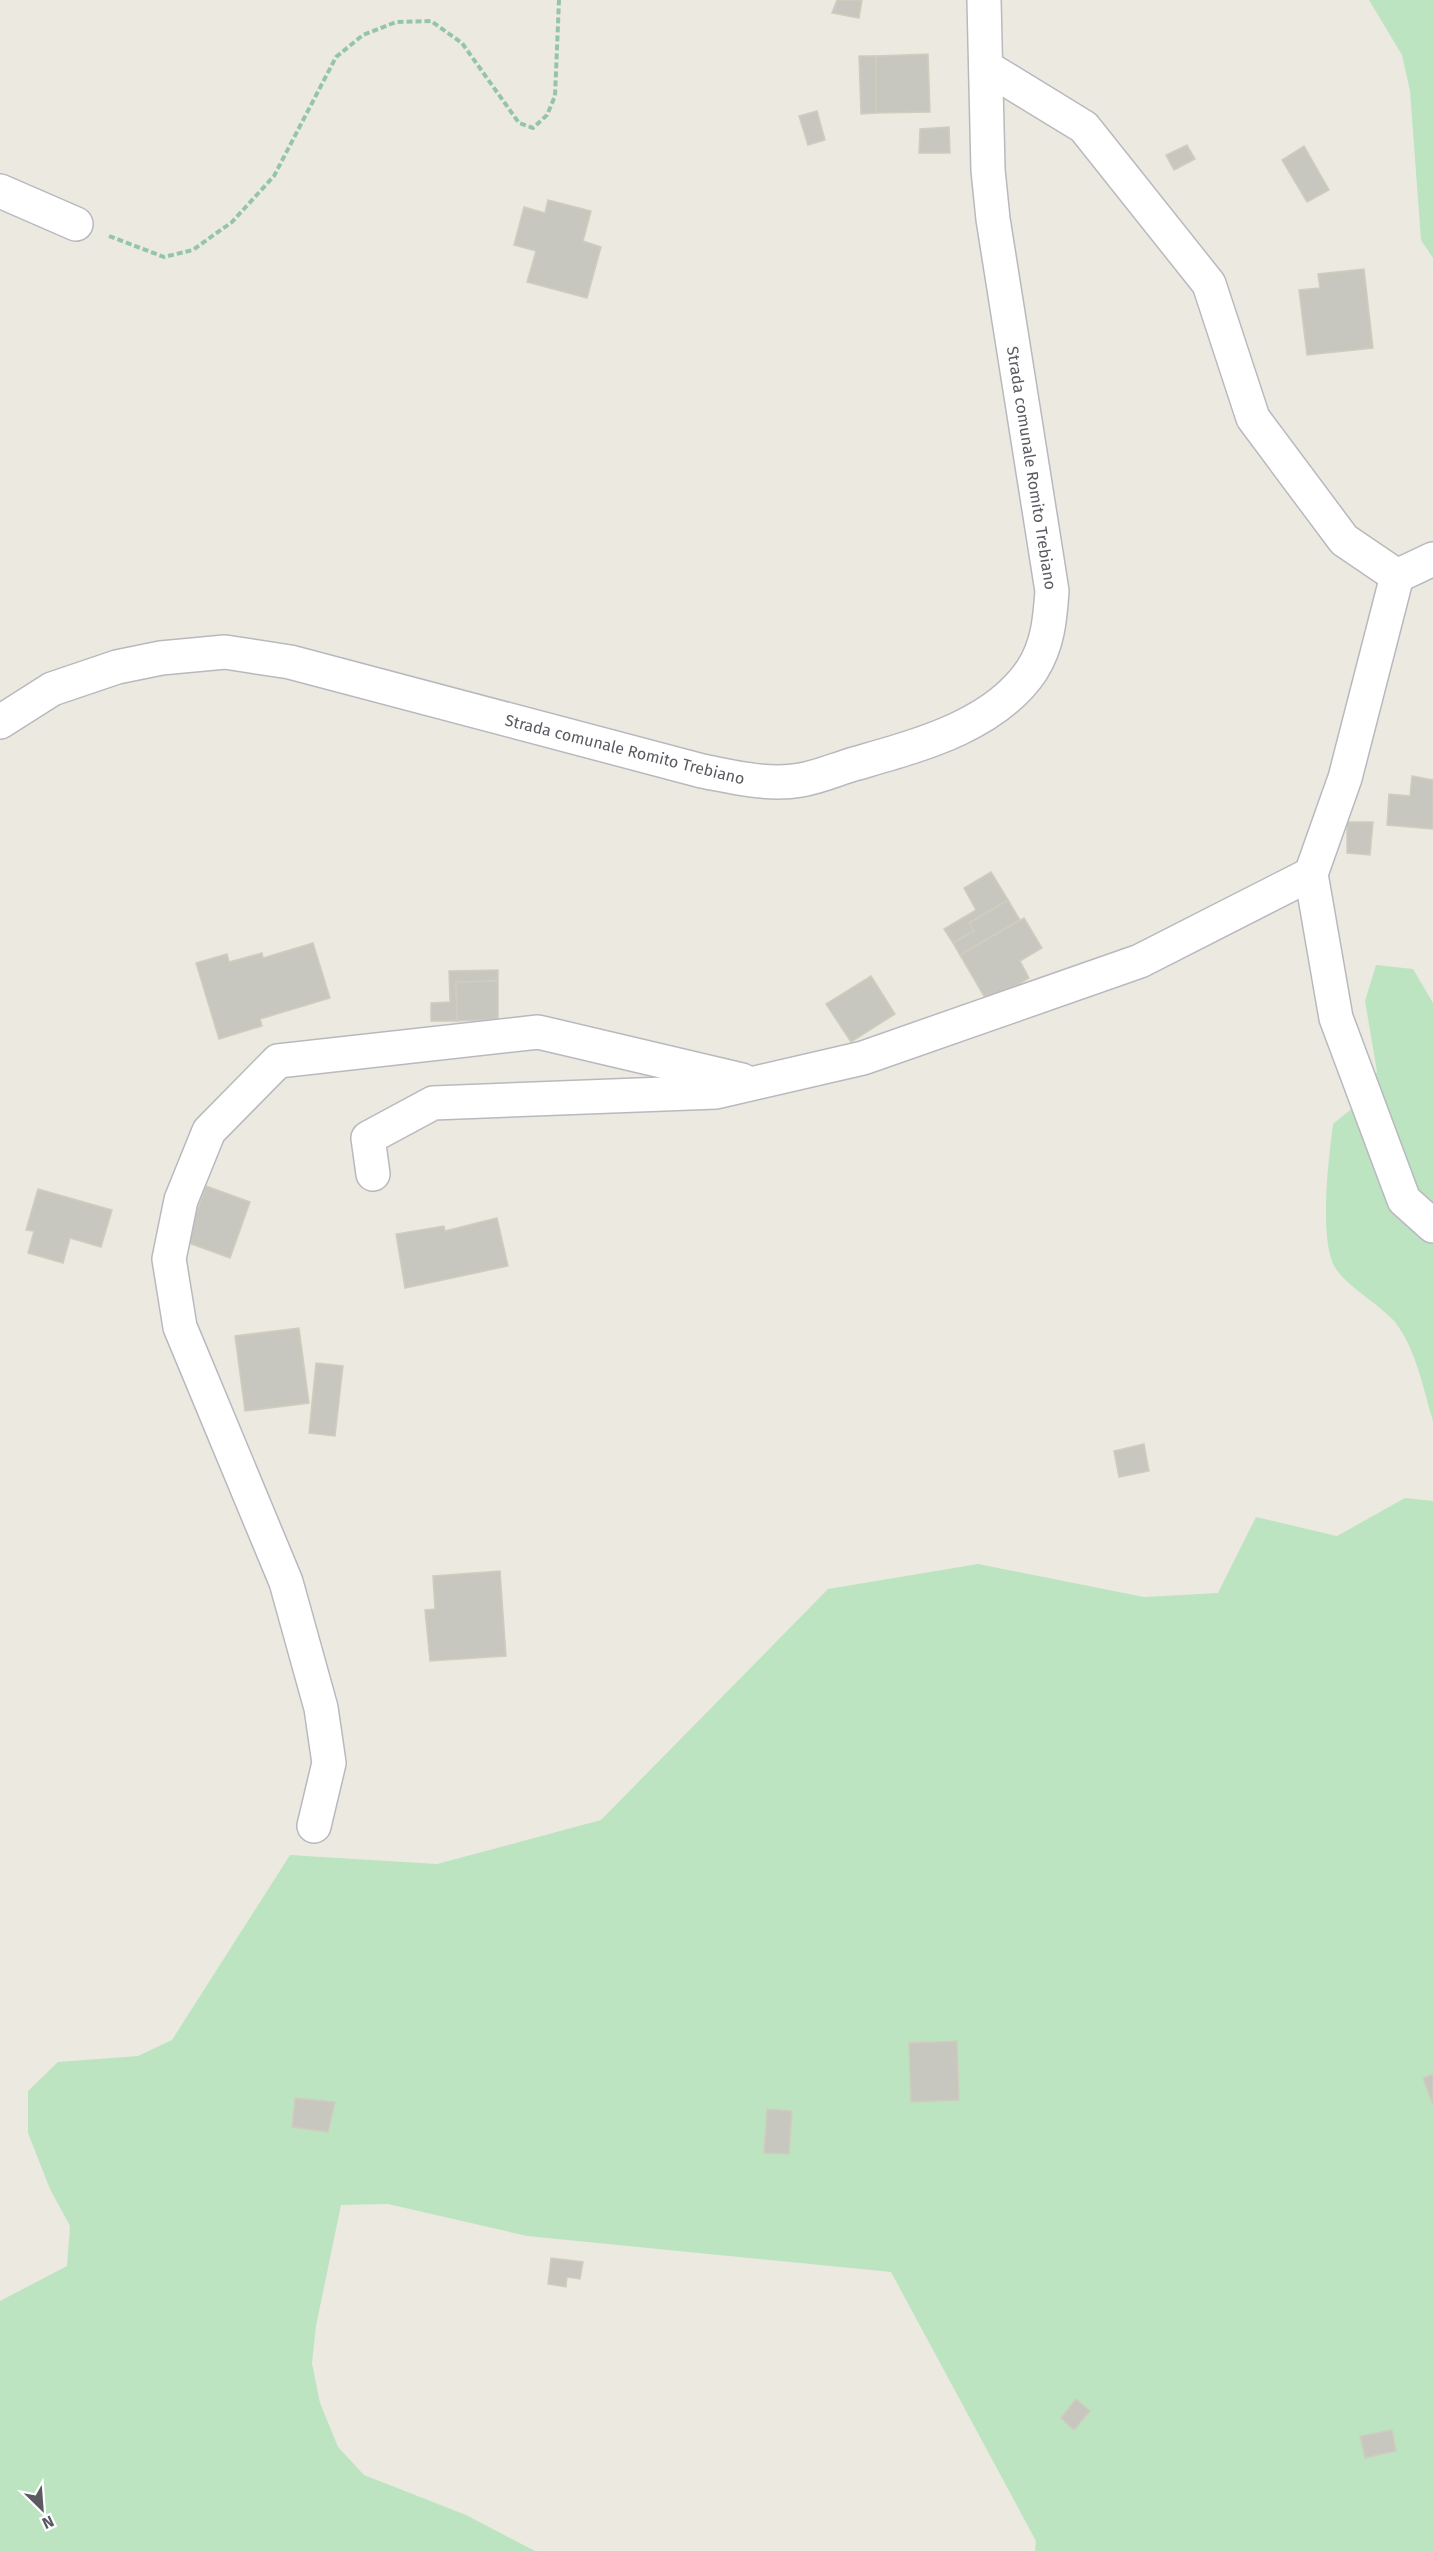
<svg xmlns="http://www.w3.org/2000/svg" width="1433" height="2551" viewBox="0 0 1433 2551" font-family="'Fira Sans',sans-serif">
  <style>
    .green { fill: #bce4c0 }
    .building { fill: #c8c7bf; stroke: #d0cdbe; stroke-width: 1.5 }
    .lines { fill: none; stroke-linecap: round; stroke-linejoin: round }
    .minor-casing { stroke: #b8b9bf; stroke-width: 36 }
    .tertiary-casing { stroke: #b8b9bf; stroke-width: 36 }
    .path { stroke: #95c5a8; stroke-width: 4; stroke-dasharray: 6 3; stroke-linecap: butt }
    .minor { stroke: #fff; stroke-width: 33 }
    .tertiary { stroke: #fff; stroke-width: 33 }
    .labels { text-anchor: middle; stroke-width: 6; stroke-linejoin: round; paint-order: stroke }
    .street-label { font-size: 16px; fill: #595b61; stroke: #fff }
  </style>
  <rect width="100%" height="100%" fill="#eceae0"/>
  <g class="green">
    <path d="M 1369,0 L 1433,0 L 1433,258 L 1421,240 L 1410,91 L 1402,55 Z"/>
    <path d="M 1376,965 L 1413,969 L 1433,1003 L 1433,1421 C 1423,1388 1416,1349 1395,1322 C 1380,1305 1348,1287 1336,1269 C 1318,1242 1329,1156 1333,1124 L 1360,1102 L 1377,1072 L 1365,1001 Z"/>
    <path d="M 1405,1498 L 1433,1501 L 1433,2551 L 1035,2551 L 1036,2541 L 891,2272 L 527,2236 L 388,2204 L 341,2205 L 316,2326 L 312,2363 L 320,2403 L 338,2447 L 364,2475 L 466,2515 L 535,2551 L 0,2551 L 0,2301 L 67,2266 L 70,2226 L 50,2189 L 28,2133 L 28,2091 L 58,2062 L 138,2056 L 172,2040 L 290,1855 L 437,1864 L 601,1820 L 828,1589 L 978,1564 L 1144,1597 L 1218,1593 L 1256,1517 L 1337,1536 Z"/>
  </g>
  <g class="building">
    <path d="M 837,0 L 862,0 L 859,18 L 832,13 Z"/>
    <path d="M 928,54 L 930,112 L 876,113 L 876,56 Z"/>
    <path d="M 859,56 L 876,56 L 876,113 L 861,114 Z"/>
    <path d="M 817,111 L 825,140 L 808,145 L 799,116 Z"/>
    <path d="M 949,127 L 950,153 L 919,153 L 920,129 Z"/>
    <path d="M 1187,145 L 1195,159 L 1174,170 L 1166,155 Z"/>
    <path d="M 1304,146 L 1329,190 L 1307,202 L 1282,160 Z"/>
    <path d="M 548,200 L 591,211 L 583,241 L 601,247 L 587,298 L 527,282 L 536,251 L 514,245 L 524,207 L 545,213 Z"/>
    <path d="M 1364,269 L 1373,348 L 1307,355 L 1299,290 L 1320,288 L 1318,274 Z"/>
    <path d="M 1412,776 L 1433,780 L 1433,829 L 1387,825 L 1389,794 L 1410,796 Z"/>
    <path d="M 1347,822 L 1373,822 L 1370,855 L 1347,853 Z"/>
    <path d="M 991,872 L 1008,900 L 969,923 L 974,931 L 953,943 L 944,929 L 976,910 L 964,888 Z"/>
    <path d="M 1008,900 L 1020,920 L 960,955 L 953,943 L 974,931 L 969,923 Z"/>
    <path d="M 1024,918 L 1042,948 L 1020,961 L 1029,978 L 988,1003 L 960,955 Z"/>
    <path d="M 313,943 L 330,998 L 260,1019 L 262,1026 L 219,1039 L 196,963 L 227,954 L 229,962 L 262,953 L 263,958 Z"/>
    <path d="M 498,970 L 498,981 L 456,982 L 457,1021 L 431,1021 L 431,1003 L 450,1002 L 449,971 Z"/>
    <path d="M 871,976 L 895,1014 L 851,1042 L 826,1004 Z"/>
    <path d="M 498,981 L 498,1019 L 457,1021 L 456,982 Z"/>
    <path d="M 206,1186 L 250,1202 L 230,1258 L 186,1242 Z"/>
    <path d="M 38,1189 L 112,1210 L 101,1247 L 70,1238 L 63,1263 L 28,1253 L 34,1231 L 26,1230 Z"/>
    <path d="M 497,1218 L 508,1266 L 405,1288 L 396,1234 L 444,1226 L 445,1231 Z"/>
    <path d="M 299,1328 L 309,1403 L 245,1411 L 235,1336 Z"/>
    <path d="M 316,1363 L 343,1366 L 335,1436 L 309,1433 Z"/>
    <path d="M 1144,1444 L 1149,1471 L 1119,1477 L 1114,1451 Z"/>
    <path d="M 500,1571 L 506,1656 L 430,1661 L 425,1610 L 435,1609 L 433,1576 Z"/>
    <path d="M 957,2041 L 959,2100 L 911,2102 L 909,2043 Z"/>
    <path d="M 1433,2074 L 1433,2105 L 1423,2078 Z"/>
    <path d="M 295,2098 L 335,2102 L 328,2132 L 292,2127 Z"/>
    <path d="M 767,2109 L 792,2111 L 789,2154 L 764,2153 Z"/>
    <path d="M 551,2258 L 583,2262 L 580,2279 L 567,2277 L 566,2287 L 548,2284 Z"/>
    <path d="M 1076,2399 L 1090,2411 L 1074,2430 L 1061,2418 Z"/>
    <path d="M 1392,2430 L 1396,2451 L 1365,2458 L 1360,2436 Z"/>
  </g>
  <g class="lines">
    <g class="minor-casing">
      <g id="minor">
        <path d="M 986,67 L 1084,127 L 1209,284 L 1253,418 L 1344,540 L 1397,576 L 1433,559"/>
        <path d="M 0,191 L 76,224"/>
        <path d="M 1311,874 L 1336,1018 L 1404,1200 L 1433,1226"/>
        <path d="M 373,1174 L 368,1138 L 433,1103 L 716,1092 L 863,1058 L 1140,961 L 1311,874 L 1345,778 L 1397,576"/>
        <path d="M 314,1826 L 329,1763 L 321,1708 L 286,1582 L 180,1327 L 169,1259 L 181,1200 L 209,1131 L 278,1061 L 538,1032 L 742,1080"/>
      </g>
    </g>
    <g class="tertiary-casing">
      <path id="tertiary" d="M 0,722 L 52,689 L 117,667 L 161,658 L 225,652 L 290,662 L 702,771 C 734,777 768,786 801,780 C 819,777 837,769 854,764 C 916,746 994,727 1032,670 C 1048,645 1050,619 1052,591 L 993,219 L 988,170 L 984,0"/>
    </g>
    <path class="path" d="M 109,236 L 164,257 L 193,250 L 232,222 L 274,176 L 336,57 L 363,35 L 396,22 L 431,21 L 462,43 L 519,123 L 533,128 L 547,115 L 555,96 L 559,0"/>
    <use href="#minor" class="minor"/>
    <use href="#tertiary" class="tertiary"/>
  </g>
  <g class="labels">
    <g class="street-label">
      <text transform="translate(1032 468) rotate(81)" y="6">Strada comunale Romito Trebiano</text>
      <text transform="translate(625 749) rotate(14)" y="6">Strada comunale Romito Trebiano</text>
    </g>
  </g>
  <g transform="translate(42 2509) rotate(155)" stroke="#ffffff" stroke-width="4.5" paint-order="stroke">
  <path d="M0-4.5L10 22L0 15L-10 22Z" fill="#595b61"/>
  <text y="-9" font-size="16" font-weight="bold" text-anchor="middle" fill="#595b61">N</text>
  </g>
</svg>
